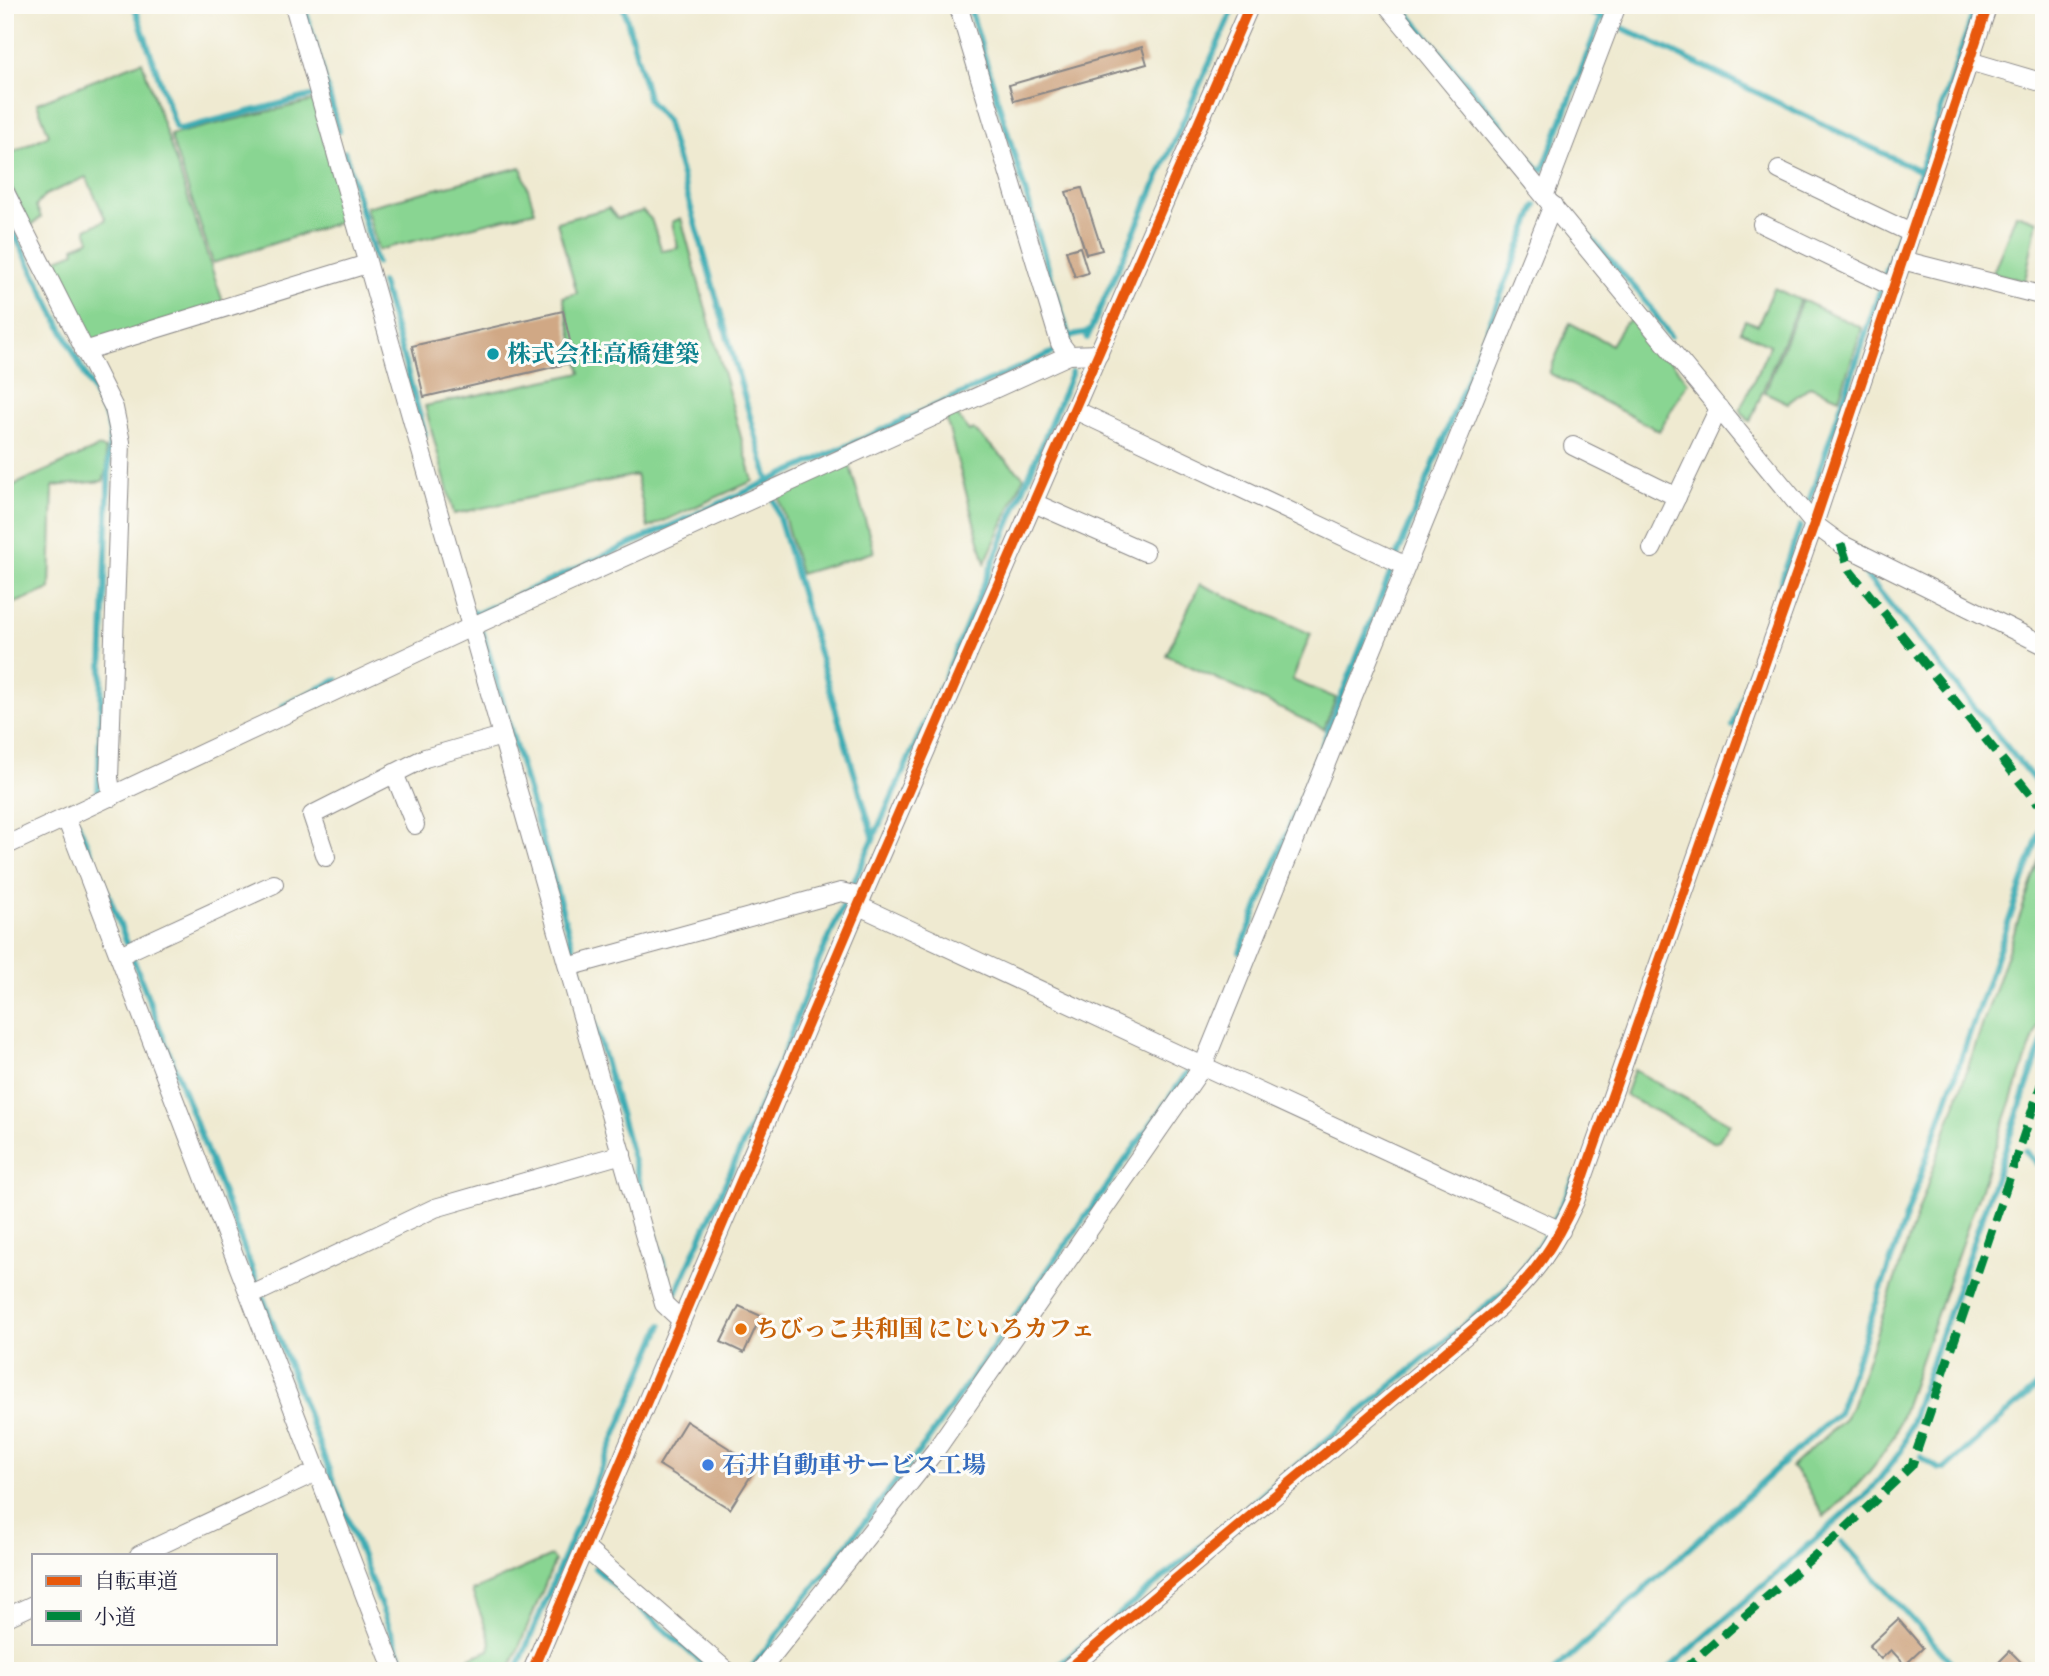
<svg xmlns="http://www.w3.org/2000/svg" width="2049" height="1676" viewBox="0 0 2049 1676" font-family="'IM FELL Double Pica','Noto Serif JP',serif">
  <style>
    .green { fill: #89d592; stroke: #567c66; stroke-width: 2 }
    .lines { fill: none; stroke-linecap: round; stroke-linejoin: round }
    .stream { stroke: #3bacb4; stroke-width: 6 }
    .building { fill: #d0a885 }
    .minor-casing { stroke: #888686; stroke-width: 20 }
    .minor { stroke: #fff; stroke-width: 18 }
    .quiet { stroke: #00873e; stroke-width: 9; stroke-dasharray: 18 9; stroke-linecap: butt }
    .cycleway-casing { stroke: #fdfcf7; stroke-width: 15 }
    .cycleway { stroke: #e8590c; stroke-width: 10 }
    .culture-dot { fill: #0f9aa8; stroke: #fdfcf7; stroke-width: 2.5 }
    .food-dot { fill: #e8710a; stroke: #fdfcf7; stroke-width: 2.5 }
    .shop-dot { fill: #3f7fe0; stroke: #fdfcf7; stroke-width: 2.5 }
    .labels { text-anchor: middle; stroke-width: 6; stroke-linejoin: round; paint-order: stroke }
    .culture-label { font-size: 24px; font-weight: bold; fill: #0d838f; stroke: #fdfcf7; text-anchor: start }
    .food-label { font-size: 24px; font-weight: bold; fill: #c56008; stroke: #fdfcf7; text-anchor: start }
    .shop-label { font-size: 24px; font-weight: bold; fill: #366cbe; stroke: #fdfcf7; text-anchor: start }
  </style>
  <rect width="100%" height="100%" fill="#fdfcf7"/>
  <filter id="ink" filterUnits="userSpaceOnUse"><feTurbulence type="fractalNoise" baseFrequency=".0143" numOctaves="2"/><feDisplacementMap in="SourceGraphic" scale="14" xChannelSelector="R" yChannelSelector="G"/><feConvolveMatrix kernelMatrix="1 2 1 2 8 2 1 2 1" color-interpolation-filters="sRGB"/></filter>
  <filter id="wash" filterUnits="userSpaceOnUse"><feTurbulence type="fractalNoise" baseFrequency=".00686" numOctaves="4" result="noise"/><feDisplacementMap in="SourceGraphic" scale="28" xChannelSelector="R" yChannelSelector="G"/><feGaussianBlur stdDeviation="1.57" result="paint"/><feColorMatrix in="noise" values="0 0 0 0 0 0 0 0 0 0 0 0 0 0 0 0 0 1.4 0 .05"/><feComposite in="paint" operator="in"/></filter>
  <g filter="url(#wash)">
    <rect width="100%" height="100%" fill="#efead1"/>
    <g class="green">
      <path d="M 142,61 L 223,302 L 89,345 L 50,262 L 75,252 L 74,247 L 90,240 L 86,229 L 106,220 L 86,177 L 45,195 L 36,206 L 41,217 L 30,227 L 5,174 L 5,156 L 49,135 L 37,103 Z"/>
      <path d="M 313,101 L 346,220 L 213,263 L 170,135 Z"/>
      <path d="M 521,167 L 535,211 L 378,250 L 366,207 Z"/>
      <path d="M 609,208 L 617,218 L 643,211 L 651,219 L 662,251 L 678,248 L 672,222 L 681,218 L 753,481 L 648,528 L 636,475 L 454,514 L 425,406 L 581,373 L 563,297 L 577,293 L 557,222 Z"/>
      <path d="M 2016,214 L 2037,221 L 2025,281 L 1993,273 Z"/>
      <path d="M 1774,288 L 1800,300 L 1750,422 L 1740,410 L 1770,345 L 1740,331 L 1745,320 L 1758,325 Z"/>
      <path d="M 1802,300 L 1862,328 L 1839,398 L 1810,386 L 1788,403 L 1765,392 Z"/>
      <path d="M 1635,317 L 1688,382 L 1659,431 L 1549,373 L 1570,323 L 1611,345 L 1623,325 Z"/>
      <path d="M 955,413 L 969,431 L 973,429 L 1024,477 L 985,563 L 946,418 Z"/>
      <path d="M 99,447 L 105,449 L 107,469 L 103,481 L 53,486 L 50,589 L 5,607 L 5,489 Z"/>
      <path d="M 849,462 L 874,552 L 800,574 L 778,494 Z"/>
      <path d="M 1200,584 L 1311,634 L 1292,680 L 1336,698 L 1324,729 L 1166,655 Z"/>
      <path d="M 2044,846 L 2044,1008 L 1895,1434 C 1877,1467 1852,1492 1824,1517 L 1805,1483 L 1791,1467 L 1844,1419 L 1851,1407 Z"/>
      <path d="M 1634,1070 L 1730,1123 L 1719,1140 L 1713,1142 L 1625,1095 Z"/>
      <path d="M 551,1556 L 555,1561 L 509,1671 L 440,1671 L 489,1650 L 491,1642 L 472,1591 Z"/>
    </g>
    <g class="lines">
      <g class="stream">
        <path d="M 134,5 L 176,128 L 181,129 L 311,96"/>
        <path d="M 304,5 L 339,131"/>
        <path d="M 623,5 L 649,101 L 666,120 L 769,483"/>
        <path d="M 969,5 L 1069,337 L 1090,331"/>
        <path d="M 1401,5 L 1538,169"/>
        <path d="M 1575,5 L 1920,171"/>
        <path d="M 345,152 L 376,263"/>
        <path d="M 1543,170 L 1606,5"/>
        <path d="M 1566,210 L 1642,296 L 1670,336"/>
        <path d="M 5,215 L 107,419 L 110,432 L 98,794"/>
        <path d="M 382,283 L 425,434"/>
        <path d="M 1087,338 L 1235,5"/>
        <path d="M 1713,388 L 1742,423"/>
        <path d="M 772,494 L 873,836"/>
        <path d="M 1808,505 L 1976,5"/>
        <path d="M 1865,574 L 2044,792"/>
        <path d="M 473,612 L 474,615 L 1058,350 L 1068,342 L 1069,337"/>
        <path d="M 483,633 L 670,1288 L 675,1294"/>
        <path d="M 283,706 L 337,680"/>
        <path d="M 1733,726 L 1800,526"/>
        <path d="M 77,821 L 109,896 L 406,1671"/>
        <path d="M 1240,952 L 1536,206"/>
        <path d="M 2025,1151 L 2044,1171"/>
        <path d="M 675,1295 L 784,1053 L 815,969 L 945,678 L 1072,372"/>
        <path d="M 1921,1457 L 1939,1469 L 1945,1469 L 2044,1380"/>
        <path d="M 1842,1542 L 1959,1671"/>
        <path d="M 595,1568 L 711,1671"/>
        <path d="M 516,1671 L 662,1325"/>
        <path d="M 749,1671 L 925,1444 L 1187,1073"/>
        <path d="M 1052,1671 L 1503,1292 C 1535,1258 1555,1221 1574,1179"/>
        <path d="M 1554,1671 L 1838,1413 L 2044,820"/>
        <path d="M 1666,1671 L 1870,1491 L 1901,1451 L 2044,1037"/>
      </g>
    </g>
    <g id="blocks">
      <g class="building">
        <path d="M 1142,47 L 1147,64 L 1014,101 L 1009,85 Z"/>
        <path d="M 1082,188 L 1102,250 L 1086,254 L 1066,192 Z"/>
        <path d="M 1080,247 L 1088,273 L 1075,277 L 1066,251 Z"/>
        <path d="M 563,311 L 575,362 L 424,397 L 412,346 Z"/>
        <path d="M 739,1306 L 761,1316 L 744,1353 L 721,1342 Z"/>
        <path d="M 686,1421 L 757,1466 L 730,1509 L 659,1465 Z"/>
        <path d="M 1898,1619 L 1923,1648 L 1905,1665 L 1891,1650 L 1881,1659 L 1869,1646 Z"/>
        <path d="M 2010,1651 L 2028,1669 L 1990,1671 Z"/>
      </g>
    </g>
  </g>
  <g filter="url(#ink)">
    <use href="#blocks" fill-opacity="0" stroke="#888686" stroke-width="2"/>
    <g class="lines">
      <g class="minor-casing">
        <g id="minor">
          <path d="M 294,5 L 664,1304 L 681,1320"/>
          <path d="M 958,5 L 1060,343 L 1069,355"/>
          <path d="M 1387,5 L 1814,524 L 1841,544 L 2044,645"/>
          <path d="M 1969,61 L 2044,83"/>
          <path d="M 1779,170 L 1911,233"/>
          <path d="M 5,192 L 114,408 L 121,442 L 109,778 L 112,797"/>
          <path d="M 1545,194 L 1617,5"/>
          <path d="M 1553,205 L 1203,1066 L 1561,1231"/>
          <path d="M 1762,224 L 1893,287"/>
          <path d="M 1902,260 L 2044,296"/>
          <path d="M 84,351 L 367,264"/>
          <path d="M 1075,410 L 1406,566"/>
          <path d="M 1573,446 L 1677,497"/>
          <path d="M 1034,503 L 1145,552"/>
          <path d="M 1652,549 L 1719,408"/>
          <path d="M 394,773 L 415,825"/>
          <path d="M 66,818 L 394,1671"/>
          <path d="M 5,846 L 471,627 L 1069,355 L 1099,354"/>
          <path d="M 326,857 L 312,815 L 425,758 L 502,736"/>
          <path d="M 120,955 L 274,884"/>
          <path d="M 568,967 L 841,892 L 862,897"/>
          <path d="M 252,1295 L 435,1208 L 622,1154"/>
          <path d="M 585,1548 L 727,1671"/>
          <path d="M 139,1555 L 318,1471"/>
          <path d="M 5,1618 L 33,1605"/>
          <path d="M 532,1671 L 862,897 L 1250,5"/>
          <path d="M 760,1671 L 935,1451 L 1203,1066 L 859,906"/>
          <path d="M 1066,1671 L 1499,1307 C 1536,1273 1554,1246 1575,1201 L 1814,524 L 1988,5"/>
        </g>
      </g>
      <use href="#minor" class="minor"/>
      <g class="quiet">
        <path d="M 1841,544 L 1850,571 L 2038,804"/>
        <path d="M 1682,1671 L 1844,1530 L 1912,1465 L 2044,1076"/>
      </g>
      <g class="cycleway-casing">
        <g id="cycleway">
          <path d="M 532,1671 L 862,897 L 1250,5"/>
          <path d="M 1066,1671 L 1499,1307 C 1536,1273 1554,1246 1575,1201 L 1814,524 L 1988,5"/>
        </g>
      </g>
      <use href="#cycleway" class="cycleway"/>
    </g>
  </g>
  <circle class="culture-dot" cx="493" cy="354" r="7"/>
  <circle class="food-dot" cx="741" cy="1329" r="7"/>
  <circle class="shop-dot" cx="708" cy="1465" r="7"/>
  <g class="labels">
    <g class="culture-label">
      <text x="507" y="362">株式会社高橋建築</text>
    </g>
    <g class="food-label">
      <text x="755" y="1337">ちびっこ共和国 にじいろカフェ</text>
    </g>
    <g class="shop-label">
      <text x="722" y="1473">石井自動車サービス工場</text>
    </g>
  </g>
  <rect width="2049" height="1676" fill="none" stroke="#fdfcf7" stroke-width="28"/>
  <rect x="32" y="1554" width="245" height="91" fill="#fdfcf7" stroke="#a5a5ac" stroke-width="2"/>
  <rect x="46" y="1576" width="35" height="10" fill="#e8590c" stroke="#a5a5ac" stroke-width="2"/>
  <text x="94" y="1588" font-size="21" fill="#22223b">自転車道</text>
  <rect x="46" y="1611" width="35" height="10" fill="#00873e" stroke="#a5a5ac" stroke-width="2"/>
  <text x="94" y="1624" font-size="21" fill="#22223b">小道</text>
</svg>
